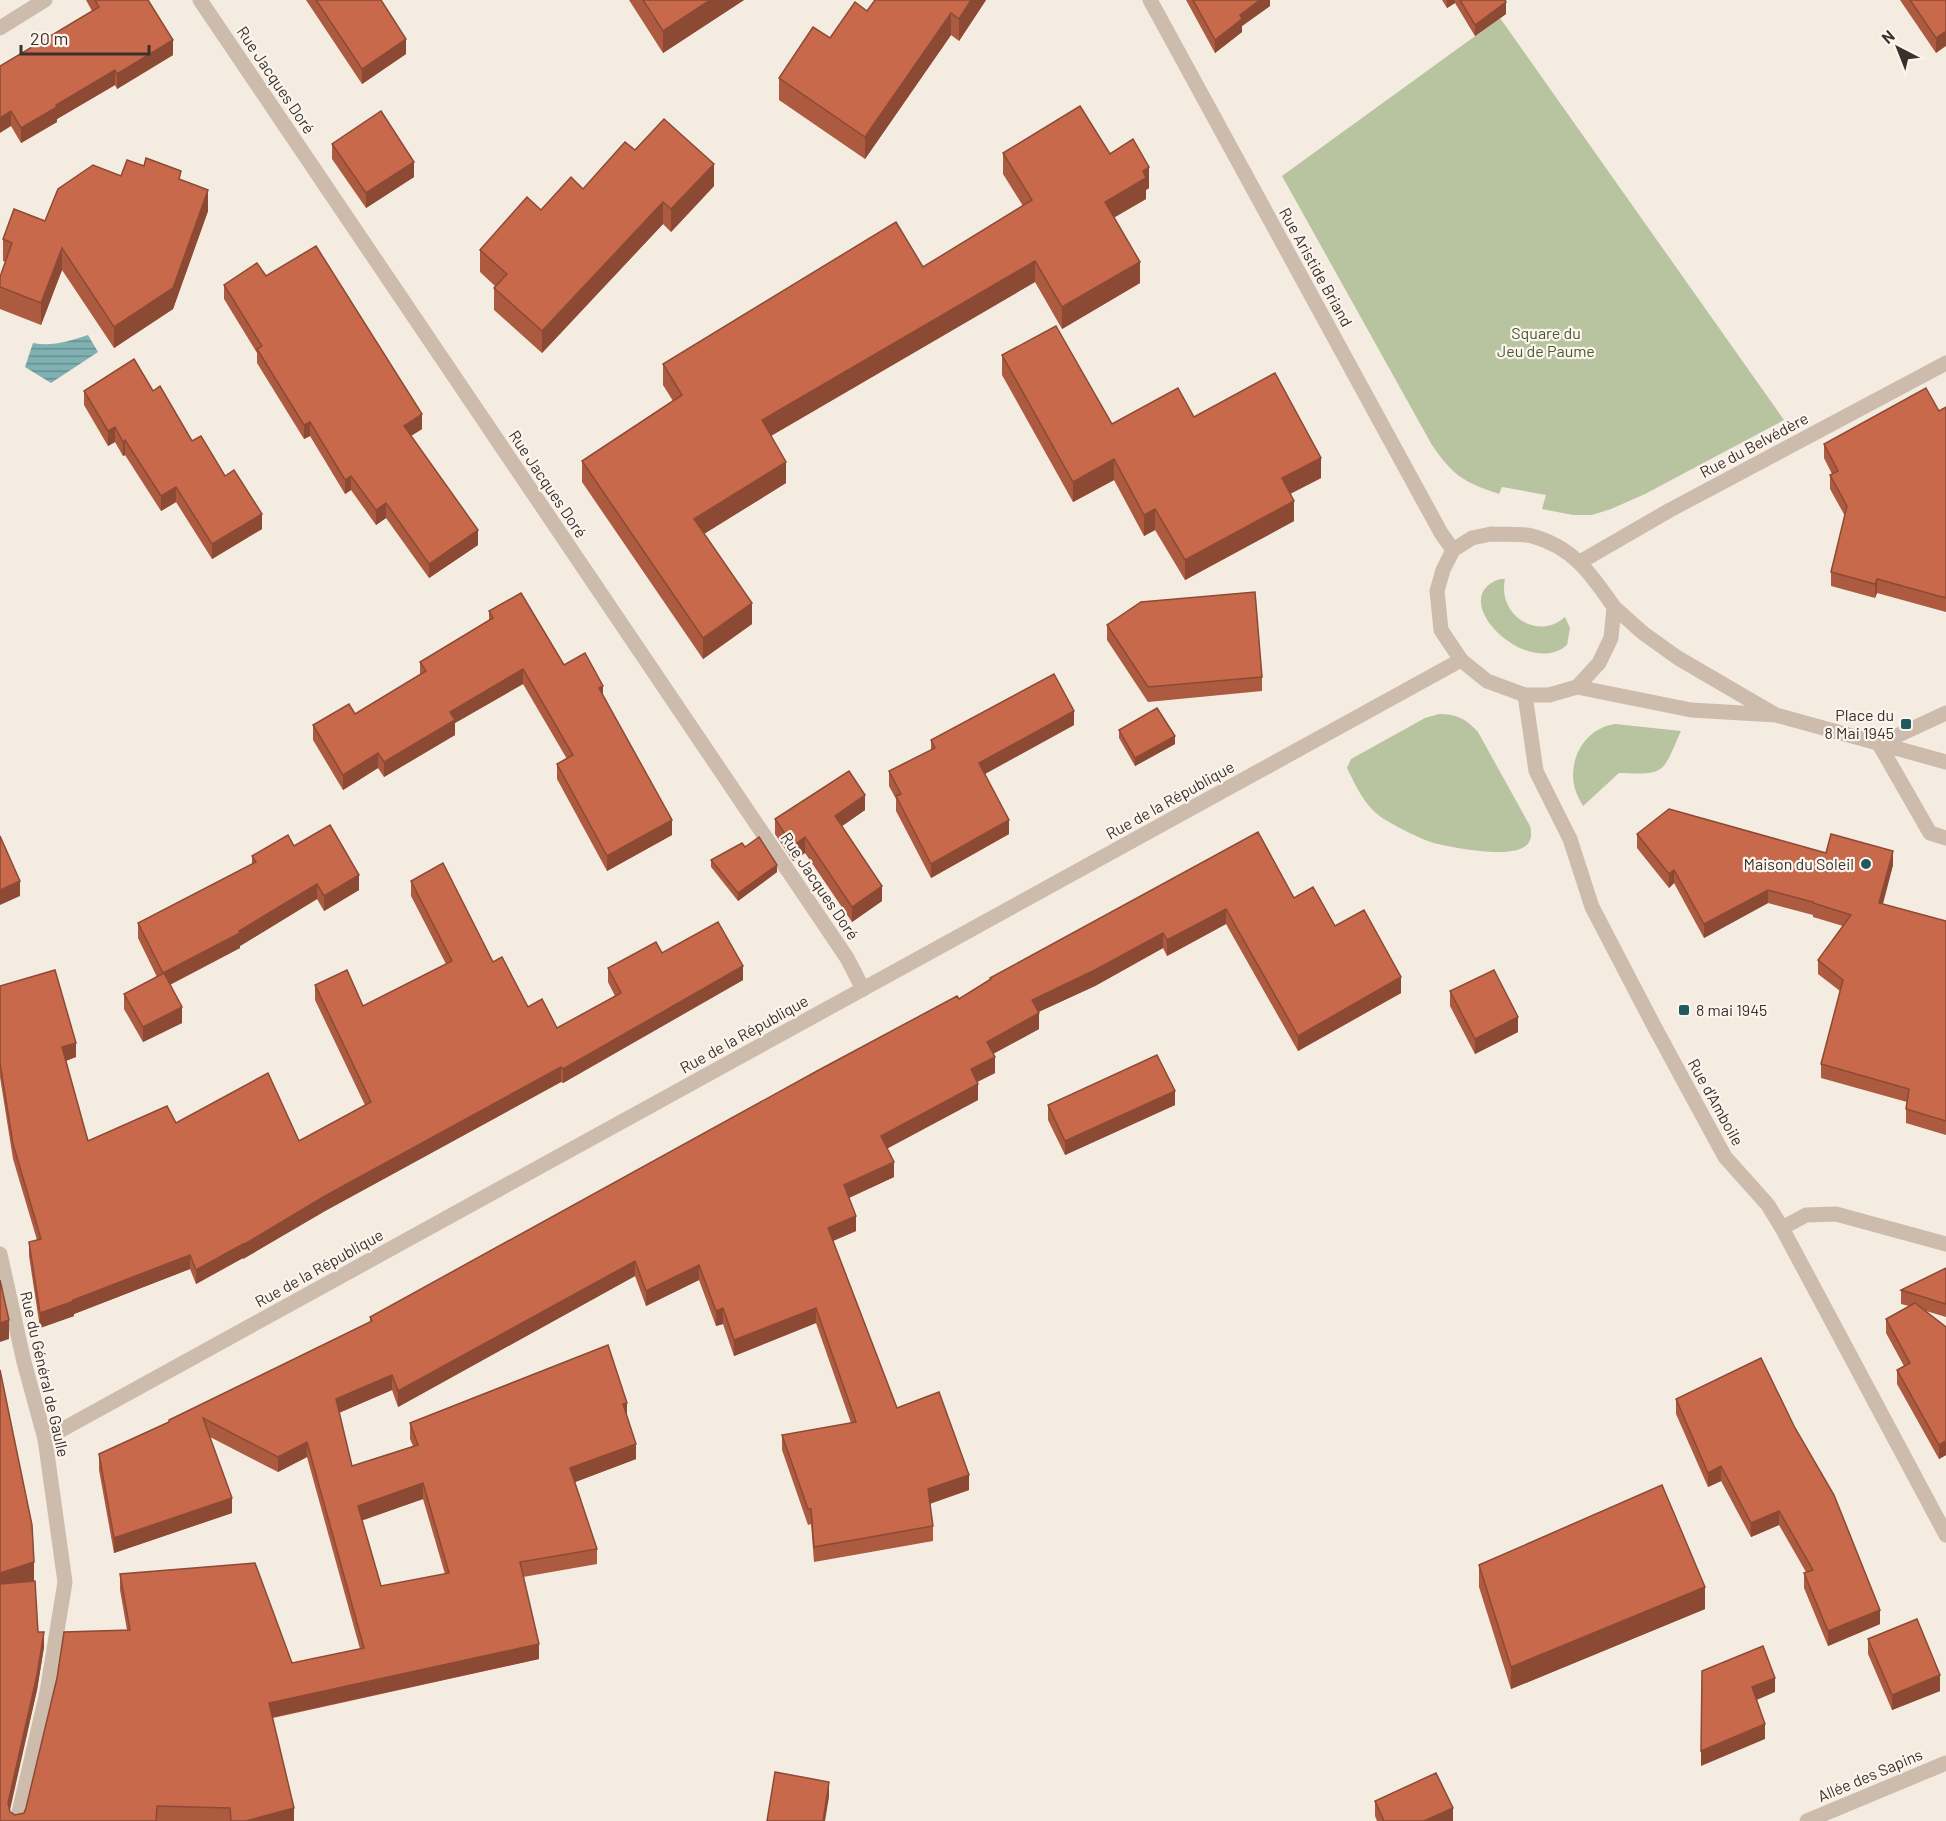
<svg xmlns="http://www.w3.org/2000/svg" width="1946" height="1821" viewBox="0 0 1946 1821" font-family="Barlow,sans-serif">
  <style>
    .green { fill: #b8c4a0 }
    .water { fill: url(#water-rules) }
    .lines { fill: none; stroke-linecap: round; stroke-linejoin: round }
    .minor { stroke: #cdbbac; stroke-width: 15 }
    .tertiary { stroke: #cdbbac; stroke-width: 15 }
    .wall { fill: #ac5a40; fill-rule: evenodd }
    .shaded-wall { fill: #8c4a34 }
    .building { fill: #c8694b; stroke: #8c4a34; stroke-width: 1.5; fill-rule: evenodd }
    .poi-dot { fill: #1f5a5e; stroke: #fbf5ee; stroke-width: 2 }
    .labels { text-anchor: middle; stroke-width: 4.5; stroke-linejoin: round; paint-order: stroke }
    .street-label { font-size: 16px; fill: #3b302b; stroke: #fbf5ee }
    .park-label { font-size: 16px; fill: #4a5a2e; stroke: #fbf5ee }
    .poi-label { font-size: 16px; fill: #3b302b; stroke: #fbf5ee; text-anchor: end }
  </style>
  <defs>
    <pattern id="water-rules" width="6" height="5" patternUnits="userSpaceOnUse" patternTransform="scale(1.5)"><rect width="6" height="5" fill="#7fb0b2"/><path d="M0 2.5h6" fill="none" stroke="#699091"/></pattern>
  </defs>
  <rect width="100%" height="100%" fill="#f4ebe1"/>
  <g class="green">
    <path d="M 1500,18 L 1784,420 L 1645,494 L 1611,509 L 1592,515 L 1573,515 L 1542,509 L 1546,495 L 1502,487 L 1499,494 C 1464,482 1453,476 1432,445 L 1282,176 Z"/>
    <path d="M 1500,579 L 1505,579 C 1497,614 1537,642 1565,617 L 1570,628 L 1567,645 C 1528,680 1443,598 1500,579 Z"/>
    <path d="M 1439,714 C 1457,714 1466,719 1478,732 L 1530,826 C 1532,834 1532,842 1524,847 C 1508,858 1453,848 1434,843 C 1422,840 1391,824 1381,817 C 1364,805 1356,786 1347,768 L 1351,759 L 1425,718 Z"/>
    <path d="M 1615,724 L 1681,731 C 1662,773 1667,775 1619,773 L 1583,806 C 1580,801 1577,795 1575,789 C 1567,760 1585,728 1615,724 Z"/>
  </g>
  <path class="water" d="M 88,335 L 98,352 L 51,383 L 25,367 L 33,343 C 52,347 69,341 88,335 Z"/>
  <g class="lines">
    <g class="minor">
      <path d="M 200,0 L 847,958 L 863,989"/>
      <path d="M 0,28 L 45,0"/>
      <path d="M 1580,562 L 1670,510 L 1946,363"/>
      <path d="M 1946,713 L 1879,744 L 1930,833 L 1946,838"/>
      <path d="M 1782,1228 L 1806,1215 L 1836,1214 L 1946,1244"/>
      <path d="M 45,1439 L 1461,660"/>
      <path d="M 1807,1821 L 1946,1763"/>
    </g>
    <g class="tertiary">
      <path d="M 1150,0 L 1441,533 L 1453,550"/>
      <path d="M 1491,534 C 1504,535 1520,533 1532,536 C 1573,547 1591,574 1614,607 L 1611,638 L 1599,663 L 1577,687 L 1549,695 L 1525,695 L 1487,681 L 1461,660 L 1441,630 L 1437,591 L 1443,570 L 1453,550 L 1472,538 Z"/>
      <path d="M 1614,607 L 1643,633 L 1678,658 L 1774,714"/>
      <path d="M 1577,687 L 1691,710 L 1776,715 L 1946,762"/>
      <path d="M 1525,695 L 1536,771 L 1570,839 L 1592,907 L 1654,1026 L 1725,1157 L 1768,1205 L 1782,1228 L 1946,1535"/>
      <path d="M 0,1254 L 24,1362 L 45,1439 L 65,1582 L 47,1692 L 17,1821"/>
    </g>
  </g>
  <g class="wall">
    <path d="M 86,0 L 148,0 L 173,55 L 117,89 L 115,85 L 57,119 L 57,122 L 21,143 L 11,126 L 0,66 L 92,11 Z"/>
    <path d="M 306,0 L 381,0 L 406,54 L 362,84 Z"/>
    <path d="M 629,0 L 744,0 L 663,53 Z"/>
    <path d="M 875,0 L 986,0 L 959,41 L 951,35 L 865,159 L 779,100 L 779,78 L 867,11 Z"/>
    <path d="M 1186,0 L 1270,0 L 1270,6 L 1242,26 L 1242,32 L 1215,53 Z"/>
    <path d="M 1442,0 L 1505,0 L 1506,14 L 1475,36 L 1455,3 L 1447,8 Z"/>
    <path d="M 1900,0 L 1946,0 L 1936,53 Z"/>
    <path d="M 332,144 L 414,177 L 366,208 L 332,159 Z"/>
    <path d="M 635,150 L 714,186 L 671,232 L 663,224 L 542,353 L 494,310 L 494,288 L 495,286 L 480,272 L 480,250 L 541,210 L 583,189 Z"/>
    <path d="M 1003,153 L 1110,154 L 1149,188 L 1146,190 L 1146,199 L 1114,217 L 1140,283 L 1062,329 L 1035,282 L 771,436 L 786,483 L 704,534 L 752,624 L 703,659 L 582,482 L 582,461 L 673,401 L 663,385 L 663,364 L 923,267 L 1023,206 L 1003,174 Z"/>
    <path d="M 121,176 L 181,180 L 208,211 L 173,309 L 114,348 L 62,270 L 41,325 L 0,309 L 0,277 L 6,262 L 3,261 L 3,239 L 45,221 Z"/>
    <path d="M 266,276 L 422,429 L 411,436 L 478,545 L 429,578 L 386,518 L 376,525 L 351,490 L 345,494 L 310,436 L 304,439 L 257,363 L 257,353 L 224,299 L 224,285 Z"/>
    <path d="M 1002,355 L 1112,424 L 1194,417 L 1321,478 L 1290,494 L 1294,521 L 1185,580 L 1155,530 L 1144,536 L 1114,480 L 1073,502 L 1002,375 Z"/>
    <path d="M 84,391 L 153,391 L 192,441 L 225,476 L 262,529 L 212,559 L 176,502 L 161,511 L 125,455 L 123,456 L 115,442 L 108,446 L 84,405 Z"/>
    <path d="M 1946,407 L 1946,612 L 1877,593 L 1875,598 L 1831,586 L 1831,572 L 1845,516 L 1830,489 L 1830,475 L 1832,474 L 1824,458 L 1824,444 L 1939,411 Z"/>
    <path d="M 489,611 L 564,665 L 603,696 L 672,835 L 607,871 L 557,779 L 557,764 L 567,759 L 523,684 L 455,723 L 455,735 L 384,777 L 378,768 L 343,790 L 313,740 L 313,725 L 355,714 L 420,675 L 420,662 L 489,620 Z"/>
    <path d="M 1107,625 L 1262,677 L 1262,691 L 1148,702 L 1107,640 Z"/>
    <path d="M 1074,725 L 985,774 L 1009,834 L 931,878 L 896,811 L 896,799 L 889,786 L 889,771 L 931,750 L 931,740 Z"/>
    <path d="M 1119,730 L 1175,744 L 1135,766 L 1119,738 Z"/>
    <path d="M 865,810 L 842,826 L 882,901 L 852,922 L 805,853 L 793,861 L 775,834 L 775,819 Z"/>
    <path d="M 1258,832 L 1294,898 L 1335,926 L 1401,993 L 1298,1051 L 1226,924 L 1167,956 L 1163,948 L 1095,986 L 1038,1012 L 1039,1029 L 993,1054 L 995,1073 L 977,1082 L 978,1100 L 887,1148 L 894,1177 L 849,1198 L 856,1231 L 833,1241 L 897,1408 L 969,1490 L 930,1504 L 933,1526 L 933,1541 L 814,1562 L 811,1524 L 808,1525 L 782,1450 L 782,1435 L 851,1423 L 816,1323 L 734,1356 L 723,1324 L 716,1326 L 699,1280 L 646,1306 L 635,1276 L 398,1407 L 392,1390 L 339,1413 L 352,1466 L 413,1446 L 410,1439 L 410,1423 L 627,1417 L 636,1459 L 575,1482 L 597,1549 L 597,1564 L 523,1577 L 539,1659 L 273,1718 L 294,1821 L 0,1821 L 0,1370 L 34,1581 L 31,1582 L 38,1632 L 44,1647 L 37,1690 L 9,1810 L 10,1812 L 15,1815 L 24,1813 L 127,1630 L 120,1590 L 120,1574 L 292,1663 L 360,1649 L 307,1457 L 278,1472 L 210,1437 L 232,1513 L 114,1553 L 99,1470 L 99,1454 L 169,1422 L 169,1420 L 370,1322 L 370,1317 L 959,999 L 990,980 L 990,978 ZM 423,1499 L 445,1574 L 381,1586 L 362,1520 Z"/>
    <path d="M 1637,834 L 1826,853 L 1893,865 L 1883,904 L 1946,921 L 1946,1135 L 1906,1123 L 1906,1109 L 1907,1102 L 1821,1078 L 1821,1064 L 1840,991 L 1818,974 L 1818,960 L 1843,926 L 1813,917 L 1813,915 L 1768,903 L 1704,938 L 1674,883 L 1669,888 L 1637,848 Z"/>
    <path d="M 294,846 L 359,890 L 324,911 L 317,899 L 240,946 L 240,948 L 170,985 L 182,1023 L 143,1042 L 124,1009 L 124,994 L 157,977 L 138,938 L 138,923 L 252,864 L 252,856 Z"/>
    <path d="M 745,847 L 777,872 L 738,901 L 711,867 L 711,860 Z"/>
    <path d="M 411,881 L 493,962 L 528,1007 L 557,1028 L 615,996 L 608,982 L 608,968 L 662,953 L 743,980 L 563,1083 L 561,1082 L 325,1211 L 243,1259 L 243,1258 L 196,1284 L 190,1269 L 74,1314 L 74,1316 L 40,1328 L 29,1256 L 29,1242 L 37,1240 L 13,1159 L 0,1077 L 0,986 L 76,1057 L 66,1061 L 88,1141 L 176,1123 L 299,1141 L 365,1105 L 315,1000 L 315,985 L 363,1006 L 446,964 L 411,896 Z"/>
    <path d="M 1450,991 L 1518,1032 L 1475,1054 L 1450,1006 Z"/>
    <path d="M 1048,1105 L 1175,1105 L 1065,1155 L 1048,1120 Z"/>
    <path d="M 1946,1268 L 1946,1317 L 1926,1311 L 1946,1327 L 1946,1455 L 1939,1459 L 1897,1384 L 1897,1370 L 1904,1366 L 1886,1333 L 1886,1319 L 1909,1306 L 1901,1304 L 1901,1290 Z"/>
    <path d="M 1761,1358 L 1880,1624 L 1828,1646 L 1804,1588 L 1804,1573 L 1806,1572 L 1779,1525 L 1751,1537 L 1721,1481 L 1708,1487 L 1676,1414 L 1676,1399 Z"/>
    <path d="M 1479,1565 L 1705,1609 L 1511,1689 L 1479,1587 Z"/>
    <path d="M 1868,1639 L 1940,1691 L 1892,1710 L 1868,1654 Z"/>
    <path d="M 1375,1801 L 1453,1821 L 1377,1821 L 1375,1816 Z"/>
  </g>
  <g class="shaded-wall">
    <path d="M 710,0 L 744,0 L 663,53 L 663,31 Z"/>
    <path d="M 971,0 L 986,0 L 959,41 L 959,19 Z"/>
    <path d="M 1260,0 L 1270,0 L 1270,6 L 1242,26 L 1242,32 L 1215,53 L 1215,40 L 1240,15 Z"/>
    <path d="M 1447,0 L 1455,0 L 1455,3 L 1447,8 Z"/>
    <path d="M 1506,2 L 1506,14 L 1475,36 L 1475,25 Z"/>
    <path d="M 951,13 L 951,35 L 865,159 L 865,137 Z"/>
    <path d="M 1946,31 L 1946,46 L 1936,53 L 1936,38 Z"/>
    <path d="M 406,39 L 406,54 L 362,84 L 362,69 Z"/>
    <path d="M 173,40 L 173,55 L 117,89 L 117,74 Z"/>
    <path d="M 115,70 L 115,85 L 57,119 L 57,122 L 21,143 L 21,128 L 56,105 Z"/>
    <path d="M 11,111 L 11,126 L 0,133 L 0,118 Z"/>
    <path d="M 414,162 L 414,177 L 366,208 L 366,193 Z"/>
    <path d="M 714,164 L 714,186 L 671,232 L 671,209 Z"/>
    <path d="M 1149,167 L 1149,188 L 1146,190 L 1146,199 L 1105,223 L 1105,202 L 1143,171 Z"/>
    <path d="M 208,190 L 208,211 L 173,309 L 114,348 L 114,327 Z"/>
    <path d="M 663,202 L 663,224 L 542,353 L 542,331 Z"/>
    <path d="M 62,248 L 62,270 L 41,325 L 41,303 Z"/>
    <path d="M 1035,261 L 1035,282 L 762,441 L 762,420 Z"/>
    <path d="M 1140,262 L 1140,283 L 1062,329 L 1062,307 Z"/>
    <path d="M 422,414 L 422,429 L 404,440 L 404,426 Z"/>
    <path d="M 310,422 L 310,436 L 304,439 L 304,425 Z"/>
    <path d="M 115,427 L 115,442 L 108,446 L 108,431 Z"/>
    <path d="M 125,440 L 125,455 L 123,456 L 123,442 Z"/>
    <path d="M 1321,458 L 1321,478 L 1282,498 L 1282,478 Z"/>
    <path d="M 1114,459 L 1114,480 L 1073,502 L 1073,482 Z"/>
    <path d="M 786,462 L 786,483 L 694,540 L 694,519 Z"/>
    <path d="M 351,476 L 351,490 L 345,494 L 345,480 Z"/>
    <path d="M 176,487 L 176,502 L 161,511 L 161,496 Z"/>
    <path d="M 1294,501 L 1294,521 L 1185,580 L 1185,560 Z"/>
    <path d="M 386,503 L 386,518 L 376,525 L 376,510 Z"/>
    <path d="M 1155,509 L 1155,530 L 1144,536 L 1144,515 Z"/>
    <path d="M 262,514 L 262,529 L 212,559 L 212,544 Z"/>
    <path d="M 478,530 L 478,545 L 429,578 L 429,564 Z"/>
    <path d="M 1877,579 L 1877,593 L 1875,598 L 1875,584 Z"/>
    <path d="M 752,603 L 752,624 L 703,659 L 703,638 Z"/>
    <path d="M 523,669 L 523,684 L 455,723 L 455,735 L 384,777 L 384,762 L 450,712 Z"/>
    <path d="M 603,686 L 603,701 L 599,688 Z"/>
    <path d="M 1074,711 L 1074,725 L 979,777 L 979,763 Z"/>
    <path d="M 1175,736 L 1175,744 L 1135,766 L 1135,758 Z"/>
    <path d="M 378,753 L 378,768 L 343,790 L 343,775 Z"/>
    <path d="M 865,795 L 865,810 L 835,831 L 835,816 Z"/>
    <path d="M 672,820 L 672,835 L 607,871 L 607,856 Z"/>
    <path d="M 1009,820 L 1009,834 L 931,878 L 931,864 Z"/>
    <path d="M 805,837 L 805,853 L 793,861 L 793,846 Z"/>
    <path d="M 1893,851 L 1893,865 L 1879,917 L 1879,903 Z"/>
    <path d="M 777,865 L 777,872 L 738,901 L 738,893 Z"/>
    <path d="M 1674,870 L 1674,883 L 1669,888 L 1669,874 Z"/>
    <path d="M 359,875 L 359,890 L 324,911 L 324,896 Z"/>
    <path d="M 20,881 L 20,896 L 0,905 L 0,890 Z"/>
    <path d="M 317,884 L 317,899 L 240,946 L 240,948 L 163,988 L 163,973 L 239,931 Z"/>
    <path d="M 882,886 L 882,901 L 852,922 L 852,907 Z"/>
    <path d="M 1768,890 L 1768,903 L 1704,938 L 1704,924 Z"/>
    <path d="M 1226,909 L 1226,924 L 1167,956 L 1167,940 Z"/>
    <path d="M 1163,933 L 1163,948 L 1095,986 L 1032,1015 L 1032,1000 Z"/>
    <path d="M 743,966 L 743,980 L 563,1083 L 563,1069 Z"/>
    <path d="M 1401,977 L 1401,993 L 1298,1051 L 1298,1036 Z"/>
    <path d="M 182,1007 L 182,1023 L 143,1042 L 143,1027 Z"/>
    <path d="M 1039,1013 L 1039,1029 L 987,1057 L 987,1042 Z"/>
    <path d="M 1518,1017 L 1518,1032 L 1475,1054 L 1475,1039 Z"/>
    <path d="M 76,1043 L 76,1057 L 62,1062 L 62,1047 Z"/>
    <path d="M 995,1057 L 995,1073 L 971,1085 L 971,1069 Z"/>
    <path d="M 561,1067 L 561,1082 L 325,1211 L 243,1259 L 243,1245 L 325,1196 Z"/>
    <path d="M 978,1084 L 978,1100 L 881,1152 L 881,1136 Z"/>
    <path d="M 1175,1091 L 1175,1105 L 1065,1155 L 1065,1141 Z"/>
    <path d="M 894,1162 L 894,1177 L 844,1200 L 844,1185 Z"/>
    <path d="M 856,1216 L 856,1231 L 828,1243 L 828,1228 Z"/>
    <path d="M 243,1244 L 243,1258 L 196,1284 L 196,1270 Z"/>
    <path d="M 190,1255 L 190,1269 L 74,1314 L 74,1316 L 40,1328 L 40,1313 Z"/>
    <path d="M 635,1261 L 635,1276 L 398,1407 L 398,1391 Z"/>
    <path d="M 699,1265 L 699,1280 L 646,1306 L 646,1291 Z"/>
    <path d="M 723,1308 L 723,1324 L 716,1326 L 716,1311 Z"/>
    <path d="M 816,1308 L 816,1323 L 734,1356 L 734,1340 Z"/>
    <path d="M 9,1320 L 9,1339 L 0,1342 L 0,1323 Z"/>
    <path d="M 392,1375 L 392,1390 L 336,1414 L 336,1399 Z"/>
    <path d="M 627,1403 L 627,1418 L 623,1404 Z"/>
    <path d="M 1946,1441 L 1946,1455 L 1939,1459 L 1939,1445 Z"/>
    <path d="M 307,1442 L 307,1457 L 278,1472 L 278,1457 Z"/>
    <path d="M 636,1444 L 636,1459 L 570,1484 L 570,1468 Z"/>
    <path d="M 1721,1466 L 1721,1481 L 1708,1487 L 1708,1473 Z"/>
    <path d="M 969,1475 L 969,1490 L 928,1504 L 928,1489 Z"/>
    <path d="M 423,1483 L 423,1499 L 358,1522 L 358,1506 Z"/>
    <path d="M 232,1498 L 232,1513 L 114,1553 L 114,1538 Z"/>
    <path d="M 1779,1511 L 1779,1525 L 1751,1537 L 1751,1523 Z"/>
    <path d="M 34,1562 L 34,1581 L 0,1592 L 0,1573 Z"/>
    <path d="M 1705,1587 L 1705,1609 L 1511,1689 L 1511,1667 Z"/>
    <path d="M 1880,1610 L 1880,1624 L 1828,1646 L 1828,1631 Z"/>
    <path d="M 44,1632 L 44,1647 L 37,1690 L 8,1819 L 8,1803 Z"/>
    <path d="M 539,1644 L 539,1659 L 269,1718 L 269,1703 Z"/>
    <path d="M 1940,1675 L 1940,1691 L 1892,1710 L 1892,1695 Z"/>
    <path d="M 1775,1678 L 1775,1692 L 1752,1702 L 1752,1687 Z"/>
    <path d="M 1765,1724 L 1765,1739 L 1701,1766 L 1701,1751 Z"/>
    <path d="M 829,1782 L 829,1797 L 825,1821 L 823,1821 Z"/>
    <path d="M 294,1808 L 294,1821 L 246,1821 Z"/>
    <path d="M 1453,1808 L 1453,1821 L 1424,1821 Z"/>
  </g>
  <g class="building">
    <path d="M 95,0 L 148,0 L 173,40 L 117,74 L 115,70 L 56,105 L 57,107 L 21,128 L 11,111 L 0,118 L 0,66 L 99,7 Z"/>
    <path d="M 316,0 L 381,0 L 406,39 L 362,69 Z"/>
    <path d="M 643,0 L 710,0 L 663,31 Z"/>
    <path d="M 875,0 L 971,0 L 959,19 L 951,13 L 865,137 L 779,78 L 813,27 L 830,38 L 855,2 L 867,11 Z"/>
    <path d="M 1193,0 L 1260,0 L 1240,15 L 1242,19 L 1215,40 Z"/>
    <path d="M 1460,0 L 1505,0 L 1506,2 L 1475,25 Z"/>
    <path d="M 1910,0 L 1946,0 L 1946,31 L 1936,38 Z"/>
    <path d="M 1080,106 L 1110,154 L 1133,139 L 1149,167 L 1143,171 L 1146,178 L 1105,202 L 1140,262 L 1062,307 L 1035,261 L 762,420 L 786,462 L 694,519 L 752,603 L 703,638 L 582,461 L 682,395 L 663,364 L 896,222 L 923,267 L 1032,200 L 1003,153 Z"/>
    <path d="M 381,111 L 414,162 L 366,193 L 332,144 Z"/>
    <path d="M 664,119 L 714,164 L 671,209 L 663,202 L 542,331 L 494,288 L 507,274 L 480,250 L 527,197 L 541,210 L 571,177 L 583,189 L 625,142 L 635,150 Z"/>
    <path d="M 146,158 L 181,171 L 179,179 L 208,190 L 173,288 L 114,327 L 62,248 L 41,303 L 0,287 L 0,277 L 12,243 L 3,239 L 14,209 L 45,221 L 58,189 L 93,165 L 121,176 L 127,160 L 144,166 Z"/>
    <path d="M 316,246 L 422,414 L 404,426 L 478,530 L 429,564 L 386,503 L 376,510 L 351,476 L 345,480 L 310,422 L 304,425 L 257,349 L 262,346 L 224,285 L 257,263 L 266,276 Z"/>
    <path d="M 1056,326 L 1112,424 L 1178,388 L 1194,417 L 1275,373 L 1321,458 L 1282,478 L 1294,501 L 1185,560 L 1155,509 L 1144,515 L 1114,459 L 1073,482 L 1002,355 Z"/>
    <path d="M 134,359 L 153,391 L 160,386 L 192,441 L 201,436 L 225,476 L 234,470 L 262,514 L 212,544 L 176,487 L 161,496 L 125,440 L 123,442 L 115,427 L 108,431 L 84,391 Z"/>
    <path d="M 1926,388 L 1939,411 L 1946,407 L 1946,598 L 1877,579 L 1875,584 L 1831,572 L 1847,506 L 1830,475 L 1838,471 L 1824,444 Z"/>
    <path d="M 1255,592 L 1262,677 L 1148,687 L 1107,625 L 1141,602 Z"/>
    <path d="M 521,593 L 564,665 L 585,653 L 603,686 L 599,688 L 672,820 L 607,856 L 557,764 L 573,755 L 523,669 L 450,712 L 455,720 L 384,762 L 378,753 L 343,775 L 313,725 L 349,704 L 355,714 L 426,671 L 420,662 L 493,618 L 489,611 Z"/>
    <path d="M 1054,674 L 1074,711 L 979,763 L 1009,820 L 931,864 L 896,796 L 901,794 L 889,771 L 935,748 L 931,740 Z"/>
    <path d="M 1157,708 L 1175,736 L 1135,758 L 1119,730 Z"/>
    <path d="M 849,771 L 865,795 L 835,816 L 882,886 L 852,907 L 805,837 L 793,846 L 775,819 Z"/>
    <path d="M 1669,809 L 1826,853 L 1831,834 L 1893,851 L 1879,903 L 1946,921 L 1946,1121 L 1906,1109 L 1909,1089 L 1821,1064 L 1843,980 L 1818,960 L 1851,915 L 1813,903 L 1813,902 L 1768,890 L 1704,924 L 1674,870 L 1669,874 L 1637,834 Z"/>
    <path d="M 330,825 L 359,875 L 324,896 L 317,884 L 239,931 L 240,933 L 163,973 L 138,923 L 256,862 L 252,856 L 288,835 L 294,846 Z"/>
    <path d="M 1258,832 L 1294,898 L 1313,887 L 1335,926 L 1364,910 L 1401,977 L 1298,1036 L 1226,909 L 1167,940 L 1163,933 L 1095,970 L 1032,1000 L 1039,1013 L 987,1042 L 995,1057 L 971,1069 L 978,1084 L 881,1136 L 894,1162 L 844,1185 L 856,1216 L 828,1228 L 897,1408 L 939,1392 L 969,1475 L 928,1489 L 933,1526 L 814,1547 L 811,1509 L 808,1509 L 782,1435 L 856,1422 L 816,1308 L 734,1340 L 723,1308 L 716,1311 L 699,1265 L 646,1291 L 635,1261 L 398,1391 L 392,1375 L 336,1399 L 352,1466 L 418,1445 L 410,1423 L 608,1345 L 627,1403 L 623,1404 L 636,1444 L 570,1468 L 597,1549 L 520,1562 L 539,1644 L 269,1703 L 294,1808 L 246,1821 L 231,1821 L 230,1808 L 157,1806 L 156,1821 L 0,1821 L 0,1584 L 35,1581 L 38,1632 L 44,1632 L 37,1675 L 8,1803 L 10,1812 L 15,1815 L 24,1813 L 26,1808 L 57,1678 L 64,1632 L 130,1630 L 120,1574 L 255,1563 L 292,1663 L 364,1648 L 307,1442 L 278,1457 L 203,1418 L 232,1498 L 114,1538 L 99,1454 L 169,1422 L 169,1420 L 372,1321 L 370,1317 L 817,1071 L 957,996 L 959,999 L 991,979 L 990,978 ZM 423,1483 L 449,1573 L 381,1586 L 358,1506 Z"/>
    <path d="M 0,836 L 20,881 L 0,890 Z"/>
    <path d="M 759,837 L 777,865 L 738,893 L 711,860 L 742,843 L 745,847 Z"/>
    <path d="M 443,863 L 493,962 L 502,957 L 528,1007 L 542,999 L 557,1028 L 621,993 L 608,968 L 656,942 L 662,953 L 718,922 L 743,966 L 563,1069 L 561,1067 L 325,1196 L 243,1245 L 243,1244 L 196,1270 L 190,1255 L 73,1300 L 74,1301 L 40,1313 L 29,1242 L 41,1239 L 13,1144 L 0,1063 L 0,986 L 55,970 L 76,1043 L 62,1047 L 88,1141 L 167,1106 L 176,1123 L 268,1073 L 299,1141 L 371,1102 L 315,985 L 347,970 L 363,1006 L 452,961 L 411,881 Z"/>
    <path d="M 1494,970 L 1518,1017 L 1475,1039 L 1450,991 Z"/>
    <path d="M 164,973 L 182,1007 L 143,1027 L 124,994 Z"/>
    <path d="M 1157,1055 L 1175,1091 L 1065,1141 L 1048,1105 Z"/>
    <path d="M 1946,1268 L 1946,1304 L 1901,1290 Z"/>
    <path d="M 0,1280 L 9,1320 L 0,1323 Z"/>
    <path d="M 1915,1303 L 1946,1327 L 1946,1441 L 1939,1445 L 1897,1370 L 1910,1363 L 1886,1319 Z"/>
    <path d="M 1761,1358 L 1795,1428 L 1834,1495 L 1880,1610 L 1828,1631 L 1804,1573 L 1813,1570 L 1779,1511 L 1751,1523 L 1721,1466 L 1708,1473 L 1676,1399 Z"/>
    <path d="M 0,1370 L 32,1525 L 34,1562 L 0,1573 Z"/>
    <path d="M 1662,1485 L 1705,1587 L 1511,1667 L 1479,1565 Z"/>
    <path d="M 1917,1619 L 1940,1675 L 1892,1695 L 1868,1639 Z"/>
    <path d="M 1763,1646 L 1775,1678 L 1752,1687 L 1765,1724 L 1701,1751 L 1702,1671 Z"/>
    <path d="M 775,1772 L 829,1782 L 823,1821 L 767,1821 Z"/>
    <path d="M 1436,1773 L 1453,1808 L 1424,1821 L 1384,1821 L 1375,1801 Z"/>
  </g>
  <g class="poi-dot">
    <rect x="1900" y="718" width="12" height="12" rx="3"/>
    <circle cx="1866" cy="864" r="6"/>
    <rect x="1678" y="1004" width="12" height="12" rx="3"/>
  </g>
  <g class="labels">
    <g class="street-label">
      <text transform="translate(276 80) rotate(56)" y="6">Rue Jacques Doré</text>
      <text transform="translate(1316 267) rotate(61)" y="6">Rue Aristide Briand</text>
      <text transform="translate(1754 445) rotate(-28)" y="6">Rue du Belvédère</text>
      <text transform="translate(548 484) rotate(56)" y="6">Rue Jacques Doré</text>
      <text transform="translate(1170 800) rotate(-29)" y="6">Rue de la République</text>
      <text transform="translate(820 886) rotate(56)" y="6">Rue Jacques Doré</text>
      <text transform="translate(744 1034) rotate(-29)" y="6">Rue de la République</text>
      <text transform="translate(1716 1102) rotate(61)" y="6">Rue d'Amboile</text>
      <text transform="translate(319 1268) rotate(-29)" y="6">Rue de la République</text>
      <text transform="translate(45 1374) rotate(77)" y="6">Rue du Général de Gaulle</text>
      <text transform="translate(1870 1775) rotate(-23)" y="6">Allée des Sapins</text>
    </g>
    <g class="park-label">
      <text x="1546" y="339">Square du<tspan x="1546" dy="18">Jeu de Paume</tspan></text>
    </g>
    <g class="poi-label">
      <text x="1894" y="721">Place du<tspan x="1894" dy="18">8 Mai 1945</tspan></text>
      <text x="1854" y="870">Maison du Soleil</text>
      <text x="1696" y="1016" text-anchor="start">8 mai 1945</text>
    </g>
  </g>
  <g transform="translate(1898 48) rotate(318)" stroke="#fbf5ee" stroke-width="4.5" paint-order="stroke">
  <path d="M0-4.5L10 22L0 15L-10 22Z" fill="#3b302b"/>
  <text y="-9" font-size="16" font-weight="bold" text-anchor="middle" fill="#3b302b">N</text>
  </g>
  <path d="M21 45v9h128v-9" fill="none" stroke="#3b302b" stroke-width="3"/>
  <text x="30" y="45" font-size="18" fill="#3b302b" stroke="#fbf5ee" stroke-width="4.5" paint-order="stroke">20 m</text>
</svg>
